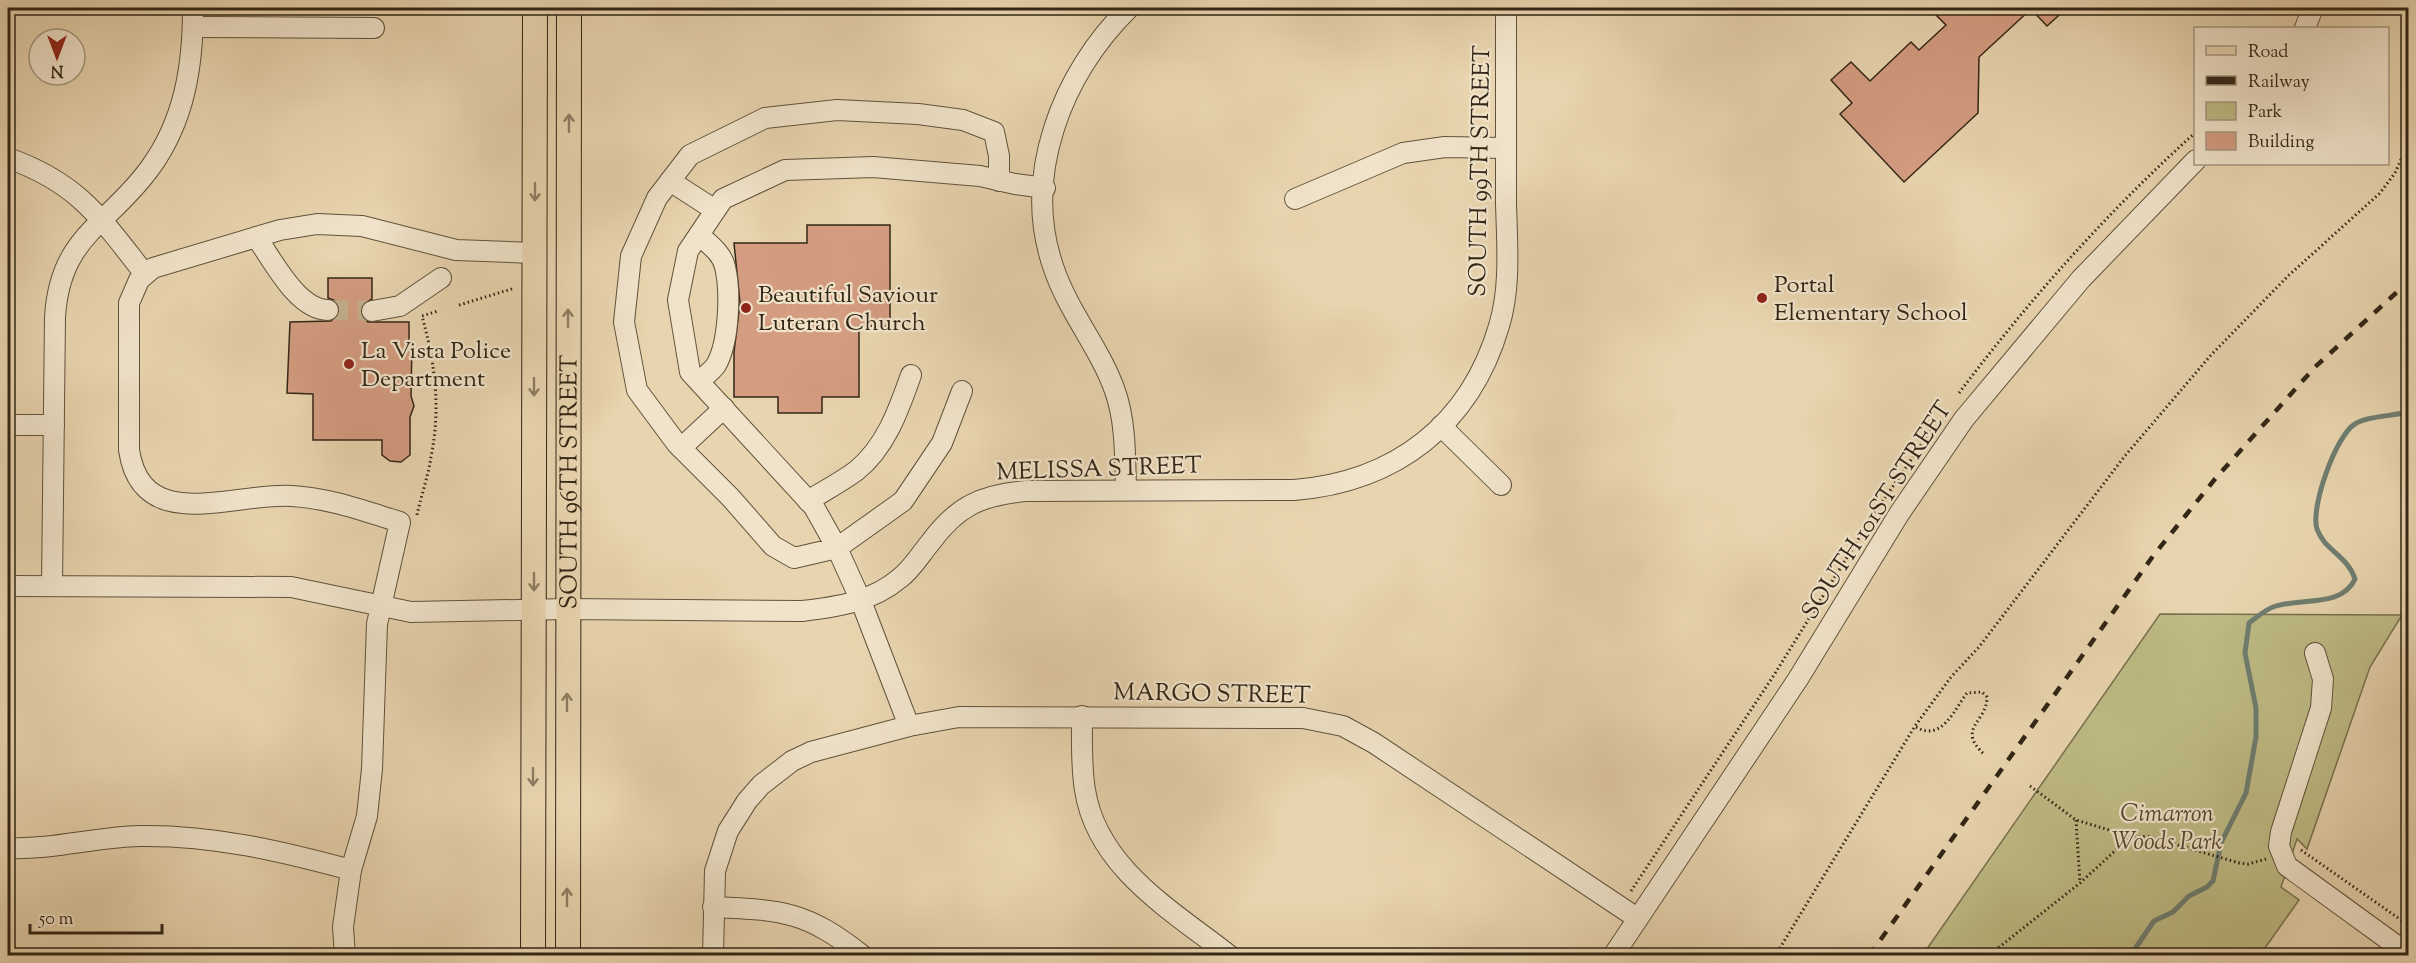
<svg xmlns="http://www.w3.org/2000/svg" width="2416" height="963" viewBox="0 0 2416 963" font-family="'Sorts Mill Goudy',serif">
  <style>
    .green { fill: #bebb85; stroke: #78704e; stroke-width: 1.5 }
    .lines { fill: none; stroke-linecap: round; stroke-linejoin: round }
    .stream { stroke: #6f7e71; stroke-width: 5 }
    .building { fill: #d49c81; stroke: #322616; stroke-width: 1.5 }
    .minor-tunnel { stroke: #c4b190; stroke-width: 20; stroke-dasharray: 20 10; stroke-linecap: butt }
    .minor-casing { stroke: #60523c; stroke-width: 22 }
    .major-casing { stroke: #322616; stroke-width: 26 }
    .path { stroke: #322616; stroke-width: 3; stroke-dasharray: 1.5 3; stroke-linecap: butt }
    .minor { stroke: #f0e3ca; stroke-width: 20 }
    .major { stroke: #e8d4ae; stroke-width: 24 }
    .rail { stroke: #322616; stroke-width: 4.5; stroke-dasharray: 10 10; stroke-linecap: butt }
    .oneway { stroke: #8d7d62 }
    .poi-dot { fill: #8f2418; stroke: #f0e3ca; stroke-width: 2 }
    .labels { text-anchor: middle; stroke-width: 4.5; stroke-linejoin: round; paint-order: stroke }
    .street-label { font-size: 24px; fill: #322616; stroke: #f0e3ca }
    .poi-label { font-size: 24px; fill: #322616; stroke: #f0e3ca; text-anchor: start }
    .park-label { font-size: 24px; font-style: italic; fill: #554b32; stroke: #f0e3ca }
  </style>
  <rect width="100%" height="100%" fill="#e8d4ae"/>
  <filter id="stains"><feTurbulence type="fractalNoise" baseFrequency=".00333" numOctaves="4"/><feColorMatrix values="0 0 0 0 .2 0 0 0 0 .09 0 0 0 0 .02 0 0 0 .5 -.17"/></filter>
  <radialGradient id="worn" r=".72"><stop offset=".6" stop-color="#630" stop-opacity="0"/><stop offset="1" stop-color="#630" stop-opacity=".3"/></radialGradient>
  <path class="green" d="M 2160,614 L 2402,615 L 2370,667 L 2307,849 L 2297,839 L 2281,887 L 2299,900 L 2260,955 L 1922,956 Z"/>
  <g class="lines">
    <path class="stream" d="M 2130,956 L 2154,921 L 2173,912 L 2189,896 L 2207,887 L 2213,881 L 2221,843 L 2246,793 L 2256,737 L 2256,708 L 2245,653 L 2249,623 C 2257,617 2265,610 2273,607 C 2300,597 2342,608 2355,579 C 2348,556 2324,550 2317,529 C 2310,508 2336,435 2355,424 C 2366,416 2394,416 2408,412"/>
  </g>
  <g class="building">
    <path d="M 1929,8 L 2067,8 L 2047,26 L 2031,9 L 1979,57 L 1978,113 L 1904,182 L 1840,114 L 1852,103 L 1831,80 L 1851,62 L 1870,81 L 1911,42 L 1919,50 L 1946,25 Z"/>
    <path d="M 807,225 L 890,225 L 890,326 L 859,326 L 859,397 L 822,397 L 822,413 L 778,413 L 778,397 L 734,397 L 734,352 L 740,303 L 734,243 L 807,243 Z"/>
    <path d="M 328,278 L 372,278 L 372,299 L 361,306 L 363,318 L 368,322 L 409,322 L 409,342 L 412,342 L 411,396 L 414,406 L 410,417 L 410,455 L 401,462 L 390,461 L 382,455 L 382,440 L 313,440 L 313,394 L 287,393 L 290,322 L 331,321 L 340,313 L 336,301 L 328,298 Z"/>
  </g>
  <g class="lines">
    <path class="minor-tunnel" d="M 328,310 L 372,311"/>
    <g class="minor-casing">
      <g id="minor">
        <path d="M 193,27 L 374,28"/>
        <path d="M 2305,28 L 2313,8"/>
        <path d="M 8,158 C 78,183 100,217 144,273"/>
        <path d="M 670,181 L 715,210"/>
        <path d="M 999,181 L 999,156 L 994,132 L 963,120 L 918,114 L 837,110 L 765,118 L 690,155 L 657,198 L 631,256 L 624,322 L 637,390 L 677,444 L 731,498 L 773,546 L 794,558 L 837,548 L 814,507 L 690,372 L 678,300 L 688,251 L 723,199 L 785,170 L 873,167 L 980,176 L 1015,184 L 1045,188"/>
        <path d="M 1295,199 L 1403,153 L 1445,147 L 1506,148"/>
        <path d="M 699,235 C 709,244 722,253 725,267 C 731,292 729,343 716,365 C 712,371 705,376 699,381"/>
        <path d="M 256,237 C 273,260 297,310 328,310"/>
        <path d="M 372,311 L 400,306 L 441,278"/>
        <path d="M 8,425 L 54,425"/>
        <path d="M 1441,426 L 1501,485"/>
        <path d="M 681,448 L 724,408"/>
        <path d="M 1126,490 C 1125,458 1126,422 1115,391 C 1100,348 1069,313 1054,269 C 1021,177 1062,73 1129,8"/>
        <path d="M 808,501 C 824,491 841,482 856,471 C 886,447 899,409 911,375"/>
        <path d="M 8,586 L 291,587 L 411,612 L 567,609 L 802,611 C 837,607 872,602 900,578 C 912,569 920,555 930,543 C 957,506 981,495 1026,491 L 1294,490 C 1395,482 1470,425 1499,326 C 1511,287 1507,243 1506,203 C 1506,138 1506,73 1506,8"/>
        <path d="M 52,586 L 55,317 C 60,235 108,226 150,168 C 185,120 193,65 193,8"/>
        <path d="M 2315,653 L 2323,679 L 2321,708 L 2281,832 L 2279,846 L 2287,866 L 2408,954"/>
        <path d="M 1082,716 C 1082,741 1081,766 1085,790 C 1097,868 1173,911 1230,956"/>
        <path d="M 909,726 L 861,601 L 837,548 L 903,501 L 942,443 L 962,391"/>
        <path d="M 8,848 C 52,850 95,837 140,836 C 213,835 281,851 351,870"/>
        <path d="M 713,907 C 783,910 806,911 863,956"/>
        <path d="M 345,956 L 343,927 L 351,870 L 367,816 L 372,769 L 377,624 L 400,522 C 364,511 329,498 292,496 C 234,492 142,536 129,450 L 129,303 L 139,280 L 153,268 L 280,230 L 317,224 L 362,226 L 456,250 L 535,253"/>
        <path d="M 713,956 L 715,871 L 728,831 L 747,801 L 761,785 L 792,761 L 811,752 L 909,726 L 959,717 L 1303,718 L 1343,726 L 1374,743 L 1637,918"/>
        <path d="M 1613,956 L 1798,679 L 1899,514 L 1964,419 L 2081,279 L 2196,160"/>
      </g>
    </g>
    <g class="major-casing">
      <g id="major">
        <path d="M 533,956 L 535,8"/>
        <path id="s1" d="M 568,956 L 569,8"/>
      </g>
    </g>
    <g class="path">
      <path d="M 459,305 L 515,288"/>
      <path d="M 1959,393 C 2029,300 2109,210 2196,132"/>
      <path d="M 417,515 C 421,496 428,477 431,457 C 441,408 435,363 422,316 L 438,311"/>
      <path d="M 1916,727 C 1942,742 1954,710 1967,693 L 1982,692 L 1987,697 C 1987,723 1955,728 1985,755"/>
      <path d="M 2030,786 L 2076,820 L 2119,833 L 2128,839"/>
      <path d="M 2076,820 L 2080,883"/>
      <path d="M 2301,850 L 2404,922"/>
      <path d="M 1631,891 L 1774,675 L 1872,517 L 1932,429"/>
      <path d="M 1775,956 L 1915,726 L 1951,677 L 1979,647 L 2124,457 L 2211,355 L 2288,276 L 2380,193 L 2395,173 L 2408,144"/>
      <path d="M 1988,956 L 2080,883 L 2128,839 L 2147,836 L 2239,863 L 2248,864 L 2266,859"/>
    </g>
    <use href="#minor" class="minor"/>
    <use href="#major" class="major"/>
    <path class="rail" d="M 1869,956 L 2153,556 L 2215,479 L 2315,367 L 2408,282"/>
  </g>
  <defs><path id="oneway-shaft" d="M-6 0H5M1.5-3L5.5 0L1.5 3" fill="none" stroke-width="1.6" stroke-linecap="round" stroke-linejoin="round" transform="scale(1.5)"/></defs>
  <g class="oneway">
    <use href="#oneway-shaft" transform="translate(569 123) rotate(-90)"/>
    <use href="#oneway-shaft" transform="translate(535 192) rotate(90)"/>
    <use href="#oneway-shaft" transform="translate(568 318) rotate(-90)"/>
    <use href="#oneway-shaft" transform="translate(534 387) rotate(90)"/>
    <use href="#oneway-shaft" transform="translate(534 582) rotate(90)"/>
    <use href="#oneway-shaft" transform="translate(567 702) rotate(-90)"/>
    <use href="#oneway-shaft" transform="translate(533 777) rotate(90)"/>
    <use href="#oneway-shaft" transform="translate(567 897) rotate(-90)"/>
  </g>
  <g class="poi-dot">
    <circle cx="1762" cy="298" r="6"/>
    <circle cx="746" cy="308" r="6"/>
    <circle cx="349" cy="364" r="6"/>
  </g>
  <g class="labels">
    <g class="street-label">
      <text transform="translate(1479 171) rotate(-89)" y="8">SOUTH 99TH STREET</text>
      <text transform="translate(1099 468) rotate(-2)" y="8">MELISSA STREET</text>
      <text dy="8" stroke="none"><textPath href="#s1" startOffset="474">SOUTH 96TH STREET</textPath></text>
      <text transform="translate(1876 510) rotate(-57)" y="8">SOUTH 101ST STREET</text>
      <text transform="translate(1212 693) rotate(1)" y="8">MARGO STREET</text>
    </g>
    <g class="poi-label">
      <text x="1774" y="292">Portal<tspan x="1774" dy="28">Elementary School</tspan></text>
      <text x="758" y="302">Beautiful Saviour<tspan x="758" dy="28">Luteran Church</tspan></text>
      <text x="361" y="358">La Vista Police<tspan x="361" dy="28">Department</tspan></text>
    </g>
    <g class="park-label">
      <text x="2167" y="821">Cimarron<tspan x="2167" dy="28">Woods Park</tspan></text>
    </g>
  </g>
  <rect width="2416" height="963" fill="none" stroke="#e8d4ae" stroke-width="30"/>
  <rect x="9" y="9" width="2398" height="945" fill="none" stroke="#322616" stroke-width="3"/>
  <rect x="15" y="15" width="2386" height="933" fill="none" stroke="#322616" stroke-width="1.5"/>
  <rect x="2194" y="27" width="195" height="138" fill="#f0e3ca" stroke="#a49782" stroke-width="1.5"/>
  <rect x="2206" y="46" width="30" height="9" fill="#e8d4ae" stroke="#a49782" stroke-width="1.5"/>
  <text x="2248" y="57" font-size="18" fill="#322616">Road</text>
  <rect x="2206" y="76" width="30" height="9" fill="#322616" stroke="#a49782" stroke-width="1.5"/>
  <text x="2248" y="87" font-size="18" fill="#322616">Railway</text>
  <rect x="2206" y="102" width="30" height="18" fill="#bebb85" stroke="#a49782" stroke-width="1.5"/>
  <text x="2248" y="117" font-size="18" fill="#322616">Park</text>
  <rect x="2206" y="132" width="30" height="18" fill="#d49c81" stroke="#a49782" stroke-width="1.5"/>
  <text x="2248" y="147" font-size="18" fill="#322616">Building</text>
  <g transform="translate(57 57) rotate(180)"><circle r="28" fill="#f0e3ca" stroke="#a49782" stroke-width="1.5"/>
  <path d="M0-4.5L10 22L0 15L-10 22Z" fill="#8f2418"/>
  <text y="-9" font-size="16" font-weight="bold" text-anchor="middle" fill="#322616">N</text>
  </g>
  <path d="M30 924v9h132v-9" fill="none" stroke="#322616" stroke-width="3"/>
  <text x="39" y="924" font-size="18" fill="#322616" stroke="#f0e3ca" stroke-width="4.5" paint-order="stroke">50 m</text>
  <rect width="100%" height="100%" filter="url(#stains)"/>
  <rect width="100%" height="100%" fill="url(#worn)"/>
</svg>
